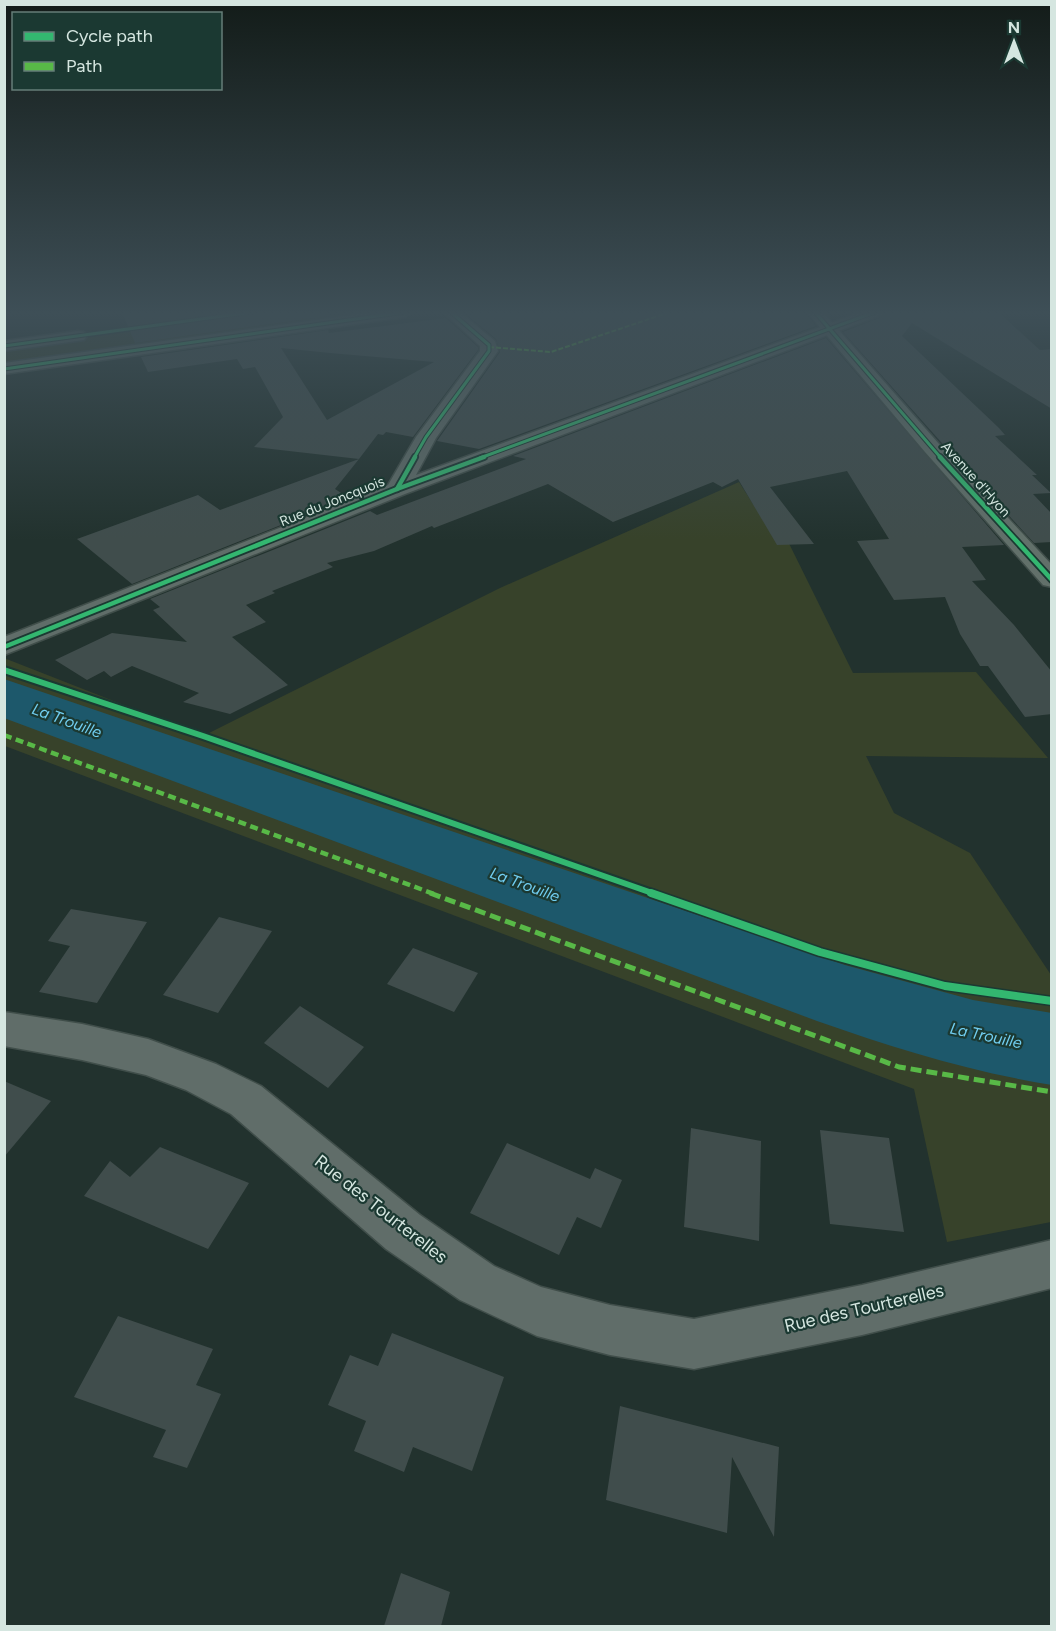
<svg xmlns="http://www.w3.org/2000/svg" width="1056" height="1631" viewBox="0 0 1056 1631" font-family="Figtree,sans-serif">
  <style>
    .green { fill: #37422a }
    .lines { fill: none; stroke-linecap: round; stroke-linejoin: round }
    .river { fill: #1d586b; fill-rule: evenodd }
    .building { fill: #404d4c; fill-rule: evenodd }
    .street-casing { stroke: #404e4a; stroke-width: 3 }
    .secondary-casing { stroke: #404e4a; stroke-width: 3 }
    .street { fill: #606d69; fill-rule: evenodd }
    .secondary { fill: #62706a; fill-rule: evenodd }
    .quiet-far2 { stroke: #58b947; stroke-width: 2; stroke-dasharray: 5 2; stroke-linecap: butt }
    .quiet-far1 { stroke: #58b947; stroke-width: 4.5; stroke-dasharray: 8 4.5; stroke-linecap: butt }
    .quiet { stroke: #58b947; stroke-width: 5; stroke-dasharray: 11 5; stroke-linecap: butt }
    .cycleway-far3-casing { stroke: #1b3932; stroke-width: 5 }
    .cycleway-far2-casing { stroke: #1b3932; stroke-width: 8 }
    .cycleway-far1-casing { stroke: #1b3932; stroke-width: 10 }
    .cycleway-casing { stroke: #1b3932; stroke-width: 11 }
    .cycleway-far3 { stroke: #33b770; stroke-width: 3 }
    .cycleway-far2 { stroke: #33b770; stroke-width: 4.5 }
    .cycleway-far1 { stroke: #33b770; stroke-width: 6 }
    .cycleway { stroke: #33b770; stroke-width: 8 }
    .labels { text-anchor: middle; stroke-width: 4.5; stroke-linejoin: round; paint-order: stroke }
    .far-street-label { font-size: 14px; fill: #d5e6e0; stroke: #1b3932 }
    .water-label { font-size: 16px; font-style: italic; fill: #71cef1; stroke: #1b3932 }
    .near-street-label { font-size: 18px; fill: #d5e6e0; stroke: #1b3932 }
  </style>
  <rect width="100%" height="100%" fill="#22322e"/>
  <g class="green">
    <path d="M 277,312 L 375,312 L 5,365 L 4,349 Z"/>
    <path d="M 739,482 L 753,504 L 770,505 L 853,673 L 976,672 L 1048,758 L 866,756 L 894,813 L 970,853 L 1051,975 L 1051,1222 L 947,1242 L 914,1089 L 5,746 L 4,658 L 203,736 L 500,588 Z"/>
  </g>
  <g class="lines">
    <path class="river" d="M 4,679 L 845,965 L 973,1000 L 1052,1013 L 1052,1085 C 971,1072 894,1048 817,1021 L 4,718 Z"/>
  </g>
  <g class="building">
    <path d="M 122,312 L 327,312 L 328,316 L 135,343 Z"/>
    <path d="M 489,312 L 805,312 L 816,326 L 479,449 L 437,441 L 500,352 L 496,339 L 467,315 Z"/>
    <path d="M 885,312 L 998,312 L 1040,350 L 1052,349 L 1052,409 L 912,323 L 902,336 L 999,428 L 1005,435 L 995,436 L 1037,475 L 1032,475 L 1051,493 L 1033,494 L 1052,514 L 1052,542 L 1034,543 L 941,442 L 843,332 L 882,317 Z"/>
    <path d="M 446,318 L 478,347 L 478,350 L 413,437 L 386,432 L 383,435 L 378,434 L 359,459 L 254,447 L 283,417 L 255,367 L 243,369 L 237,359 L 148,372 L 141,357 L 328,330 L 329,333 ZM 281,348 L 330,353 L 434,362 L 327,420 Z"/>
    <path d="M 826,338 L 1004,545 L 962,547 L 986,580 L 972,581 L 1014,625 L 1052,672 L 1052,714 L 1025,717 L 988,666 L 980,666 L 960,634 L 945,597 L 894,600 L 857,541 L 889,539 L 847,471 L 770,487 L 814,544 L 777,545 L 738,479 L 722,487 L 713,482 L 613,522 L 548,484 L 434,528 L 432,526 L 374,551 L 327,563 L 333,567 L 272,591 L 275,593 L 246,605 L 266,622 L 232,637 L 288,685 L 230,714 L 183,702 L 199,693 L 132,666 L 111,677 L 104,671 L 87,680 L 55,660 L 112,633 L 187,642 L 153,610 L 160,607 L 150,599 L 370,511 L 377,515 L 526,459 L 513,456 Z"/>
    <path d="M 359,459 L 335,489 L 349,498 L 132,584 L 77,539 L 198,495 L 220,510 Z"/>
    <path d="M 71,909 L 147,922 L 97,1003 L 39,992 L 70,946 L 48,941 Z"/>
    <path d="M 219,917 L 272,931 L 218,1013 L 163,995 Z"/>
    <path d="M 413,948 L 478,973 L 454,1012 L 387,984 Z"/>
    <path d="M 300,1006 L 364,1047 L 328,1088 L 264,1043 Z"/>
    <path d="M 4,1081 L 51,1101 L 4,1157 Z"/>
    <path d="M 691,1128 L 761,1141 L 759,1241 L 684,1227 Z"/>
    <path d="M 820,1130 L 889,1138 L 904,1232 L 830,1224 Z"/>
    <path d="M 507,1143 L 590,1179 L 595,1168 L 622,1180 L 601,1228 L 577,1217 L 559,1255 L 470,1213 Z"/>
    <path d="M 160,1147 L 249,1183 L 208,1249 L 84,1196 L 110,1161 L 130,1177 Z"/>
    <path d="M 118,1316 L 213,1349 L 196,1385 L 221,1394 L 187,1468 L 153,1457 L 166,1430 L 74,1397 Z"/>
    <path d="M 392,1333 L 504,1377 L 472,1471 L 413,1447 L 404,1472 L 354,1451 L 366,1421 L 328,1405 L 350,1355 L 378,1366 Z"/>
    <path d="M 620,1406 L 779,1447 L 774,1537 L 732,1457 L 727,1533 L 606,1500 Z"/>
    <path d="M 401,1573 L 450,1592 L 441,1626 L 384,1626 Z"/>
  </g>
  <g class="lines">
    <g class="street-casing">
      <g id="street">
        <path d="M 374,312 L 413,312 L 405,317 L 4,374 L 4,363 Z"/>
        <path d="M 443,312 L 460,312 L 495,341 L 498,351 L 436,438 L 416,475 L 861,312 L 883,312 L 881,315 L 405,494 L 4,655 L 4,637 L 388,485 L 416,437 L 480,351 L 480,346 Z"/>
        <path d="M 78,331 L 84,332 L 87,336 L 84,340 L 4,351 L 4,341 Z"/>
        <path d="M 4,1012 L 82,1024 L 148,1039 L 216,1064 L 261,1086 L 420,1215 L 494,1266 L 541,1287 L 610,1305 L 694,1319 L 862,1285 L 1052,1240 L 1052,1288 L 862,1335 L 694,1369 L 610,1355 L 537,1336 L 460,1300 L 386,1249 L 231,1114 L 186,1090 L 146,1075 L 82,1060 L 4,1046 Z"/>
      </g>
    </g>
    <g class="secondary-casing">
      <path id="secondary" d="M 807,312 L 823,312 L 939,444 L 1052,565 L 1052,587 L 1043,585 L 925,452 Z"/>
    </g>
    <use href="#street" class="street"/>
    <use href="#secondary" class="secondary"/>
    <path class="quiet-far2" d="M 489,347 L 551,352 L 667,313"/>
    <path class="quiet-far1" d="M 4,735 L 434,894"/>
    <path class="quiet" d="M 430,893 L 899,1067 L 1052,1092"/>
    <g class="cycleway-far3-casing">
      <g id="cycleway-far3">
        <path d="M 815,312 L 941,458"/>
        <path d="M 4,346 L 252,312"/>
        <path d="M 4,369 L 405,312"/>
        <path d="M 414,458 L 426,437 L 489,351 L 489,345 L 451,312"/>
        <path d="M 480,458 L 875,312"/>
      </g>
    </g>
    <g class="cycleway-far2-casing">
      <g id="cycleway-far2">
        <path d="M 940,457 L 1052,580"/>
        <path d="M 397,489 L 415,457"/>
        <path d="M 4,647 L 397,489 L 484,457"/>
      </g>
    </g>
    <g class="cycleway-far1-casing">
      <path id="cycleway-far1" d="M 4,670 L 203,736 L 655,894"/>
    </g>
    <g class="cycleway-casing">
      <path id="cycleway" d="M 651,893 L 820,952 L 945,986 L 1052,1001"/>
    </g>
    <use href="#cycleway-far3" class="cycleway-far3"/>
    <use href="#cycleway-far2" class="cycleway-far2"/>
    <use href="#cycleway-far1" class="cycleway-far1"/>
    <use href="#cycleway" class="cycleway"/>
  </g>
  <linearGradient id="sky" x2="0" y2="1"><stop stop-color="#131c19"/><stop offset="0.58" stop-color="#3e4f57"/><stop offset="1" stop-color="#3e4f57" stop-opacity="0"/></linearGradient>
  <rect width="1056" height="540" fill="url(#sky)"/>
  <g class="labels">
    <g class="far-street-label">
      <text transform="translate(976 479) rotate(48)" y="5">Avenue d'Hyon</text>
      <text transform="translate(332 501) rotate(-22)" y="5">Rue du Joncquois</text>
    </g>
    <g class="water-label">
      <text transform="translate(67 720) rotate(20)" y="6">La Trouille</text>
      <text transform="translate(525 884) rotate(20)" y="6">La Trouille</text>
      <text transform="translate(986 1035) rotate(12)" y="6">La Trouille</text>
    </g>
    <g class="near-street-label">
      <text transform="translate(381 1209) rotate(38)" y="6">Rue des Tourterelles</text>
      <text transform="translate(864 1308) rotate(-13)" y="6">Rue des Tourterelles</text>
    </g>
  </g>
  <rect width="1056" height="1631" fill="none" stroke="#d5e6e0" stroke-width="12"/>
  <rect x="12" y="12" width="210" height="78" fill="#1b3932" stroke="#657e78" stroke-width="1.5"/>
  <rect x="24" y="32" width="30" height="9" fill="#33b770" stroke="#657e78" stroke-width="1.5"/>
  <text x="66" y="42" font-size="18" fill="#d5e6e0">Cycle path</text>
  <rect x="24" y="62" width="30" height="9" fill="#58b947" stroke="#657e78" stroke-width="1.5"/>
  <text x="66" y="72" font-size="18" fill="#d5e6e0">Path</text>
  <g transform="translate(1014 42)" stroke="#1b3932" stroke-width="4.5" paint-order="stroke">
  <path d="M0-4.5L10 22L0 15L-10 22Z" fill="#d5e6e0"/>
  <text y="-9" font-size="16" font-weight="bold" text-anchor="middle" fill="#d5e6e0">N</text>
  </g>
</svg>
